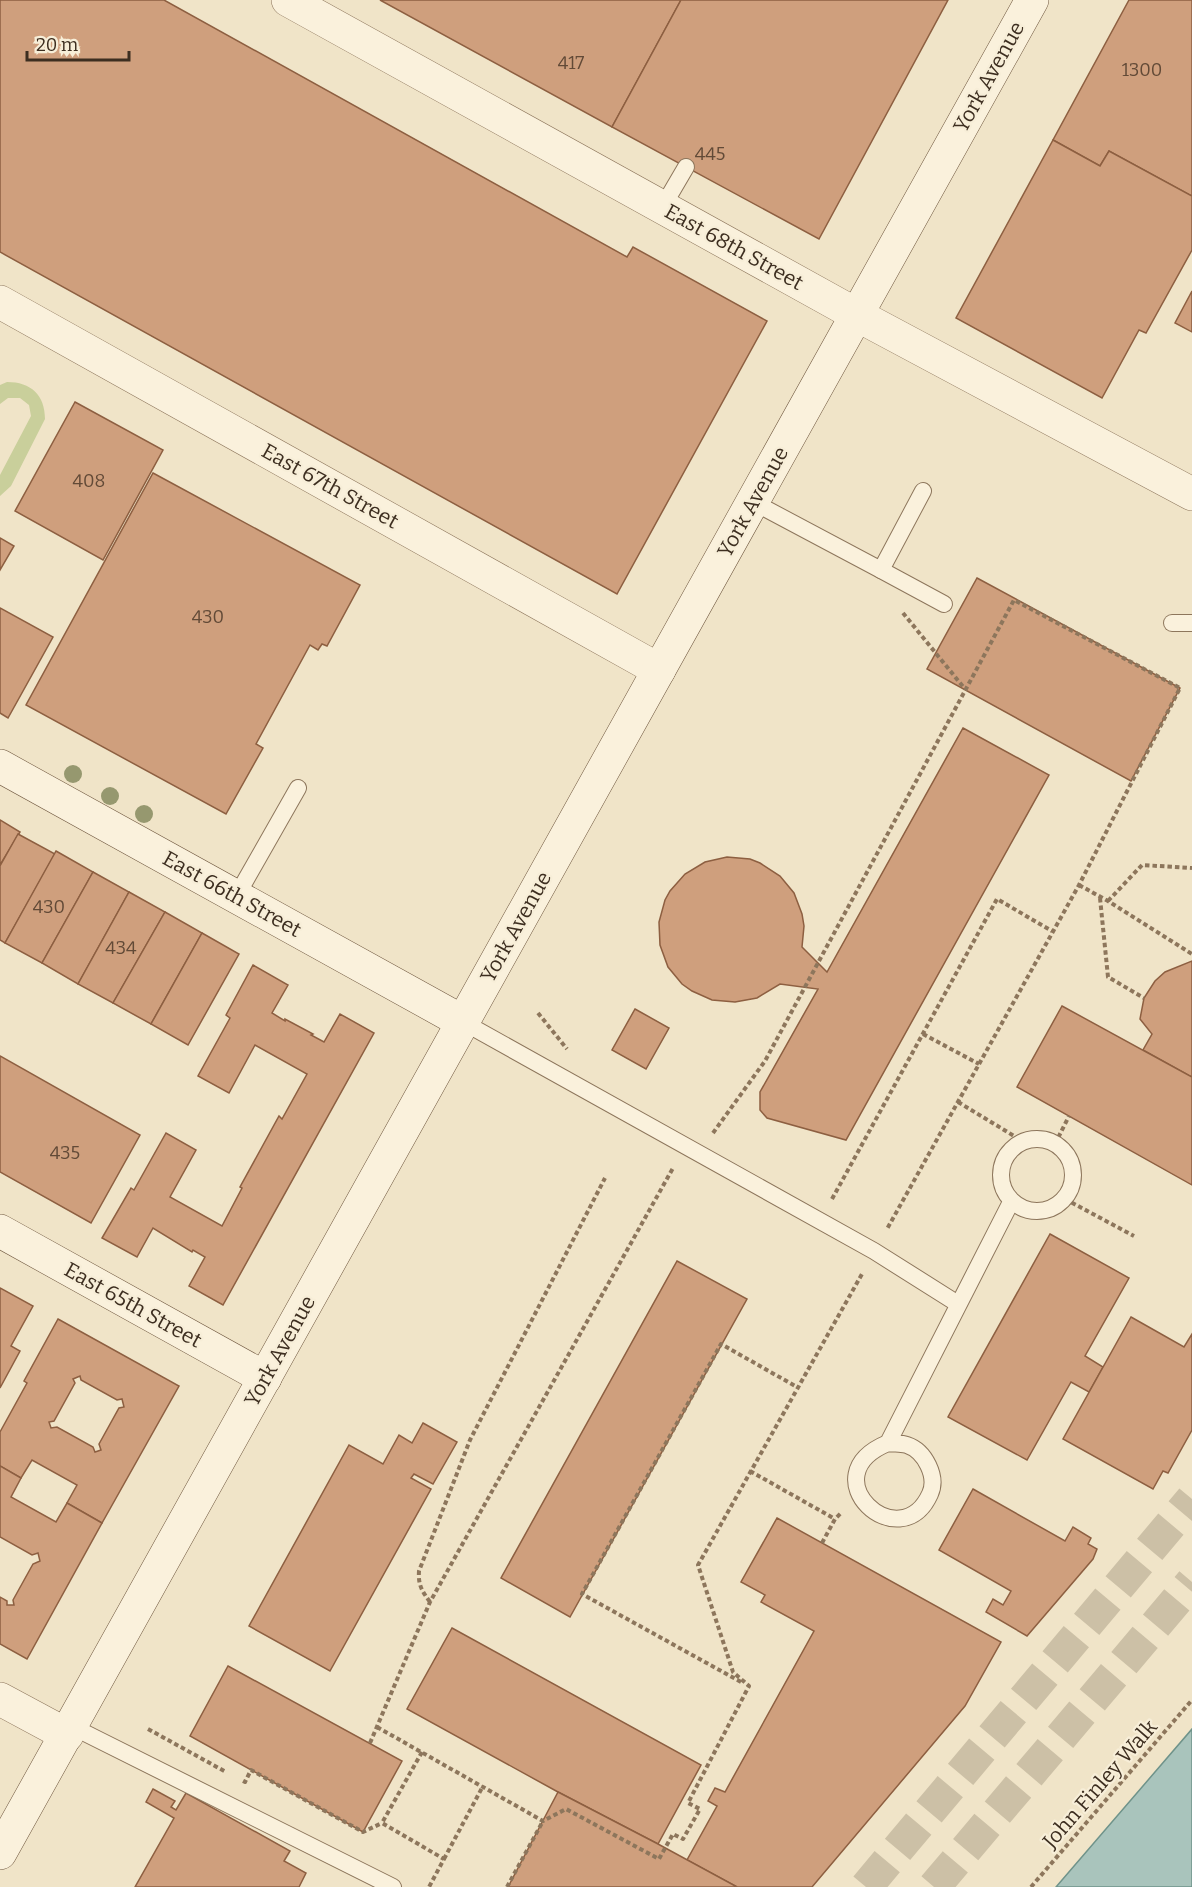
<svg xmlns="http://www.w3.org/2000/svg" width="1192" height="1887" font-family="Bitter,serif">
<rect width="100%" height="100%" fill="#f0e4c8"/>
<path fill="#c9cf9b" d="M7,382c24,0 38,13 38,37l-34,67 -11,10v-21l31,-59 -2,-11 -9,-7h-12l-8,6v-19z"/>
<polygon fill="#a9c4bc" stroke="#6f938a" stroke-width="1.5" points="1192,1729 1192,1887 1056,1887"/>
<g fill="#cf9f7d" stroke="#8d5f41" stroke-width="1.5" fill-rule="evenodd">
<polygon points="0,0 164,0 627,257 633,247 767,321 617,594 0,252"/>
<polygon points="380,0 681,0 612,127"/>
<polygon points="681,0 948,0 819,239 612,127"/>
<polygon points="1129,0 1192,0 1192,196 1109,151 1100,166 1053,140"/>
<polygon points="1053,140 1100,166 1109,151 1192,196 1192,250 1146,333 1139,330 1102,398 956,318"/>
<polygon points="1192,291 1192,332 1175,323"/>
<polygon points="75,402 163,450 103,560 15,511"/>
<polygon points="153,473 360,585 327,646 322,644 318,650 310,645 256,744 263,748 226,814 26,705"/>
<polygon points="0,538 14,546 0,570"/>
<polygon points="977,578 1180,688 1131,781 927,669"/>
<polygon points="0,608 53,637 8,718 0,713"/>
<polygon points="963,728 1049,775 846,1140 767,1118 760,1110 760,1092 818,989 780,984 757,998 735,1002 712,1000 692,991 682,984 668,967 660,945 659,922 665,900 670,891 685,874 705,862 727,857 750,859 760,863 780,876 794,893 802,914 804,926 802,947 827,972"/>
<polygon points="0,820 20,832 0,865"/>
<polygon points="18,834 55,854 5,943 0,940 0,866"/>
<polygon points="56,851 93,872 42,963 5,943"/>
<polygon points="93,872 129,892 78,984 42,963"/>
<polygon points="129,892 165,912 113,1003 78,984"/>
<polygon points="165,912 202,933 151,1024 113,1003"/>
<polygon points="202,933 239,954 188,1045 151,1024"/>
<polygon points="1192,961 1192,1077 1143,1050 1152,1034 1140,1019 1144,998 1155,981 1165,972"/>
<polygon points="253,965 288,985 272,1013 285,1021 285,1019 313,1034 311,1035 324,1042 340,1014 374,1033 223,1305 189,1286 205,1257 193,1250 192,1252 153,1228 137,1257 102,1238 131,1188 134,1190 166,1133 196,1150 170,1197 222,1226 242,1188 240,1187 279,1116 282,1119 307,1074 255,1045 229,1093 198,1076 230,1018 226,1015"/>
<polygon points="1062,1006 1192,1077 1192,1185 1017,1087"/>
<polygon points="635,1009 669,1028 646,1069 612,1050"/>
<polygon points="0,1056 140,1135 91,1223 0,1172"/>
<polygon points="1050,1234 1129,1278 1085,1356 1103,1367 1089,1392 1071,1382 1027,1460 948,1417"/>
<polygon points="677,1261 747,1299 570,1617 501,1578"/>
<polygon points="0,1288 33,1306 11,1346 20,1351 0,1388"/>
<polygon points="1131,1317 1184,1347 1192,1334 1192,1430 1168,1473 1163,1471 1153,1489 1063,1439"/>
<path d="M58,1319l121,67 -77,137 -35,-20 10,-18 -45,-25 -11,18 -21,-12v-34l27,-49 -3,-2zM80,1376l1,4 36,20 5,-1 2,8 -5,1 -20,36 2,6 -6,2 -2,-5 -36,-20 -6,1 -2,-6 5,-1 21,-38 -2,-4z"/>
<polygon points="423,1423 457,1442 433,1484 414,1474 411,1478 431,1489 330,1671 249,1626 349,1445 383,1464 399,1435 412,1443"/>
<polygon points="0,1466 21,1478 11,1497 56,1522 67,1503 102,1523 27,1659 0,1644 0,1597 7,1601 7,1605 14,1605 13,1600 33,1564 40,1561 38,1553 32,1555 0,1537"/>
<polygon points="973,1489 1065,1541 1073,1527 1091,1538 1088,1544 1097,1549 1093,1559 1027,1636 986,1612 993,1599 1003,1605 1011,1591 939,1550"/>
<polygon points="777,1518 1001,1642 965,1706 812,1887 737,1887 687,1860 717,1806 708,1801 715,1788 725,1792 814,1631 761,1602 765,1595 741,1582"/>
<polygon points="452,1628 701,1765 658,1844 558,1792 407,1709"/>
<polygon points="228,1666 402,1761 363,1832 190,1736"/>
<polygon points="153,1789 175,1801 171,1807 176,1810 186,1793 290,1851 284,1861 306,1873 299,1887 135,1887 174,1818 146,1802"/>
<polygon points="558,1792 658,1844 737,1887 508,1887"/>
</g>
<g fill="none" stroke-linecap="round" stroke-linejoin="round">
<g stroke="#ccc0a6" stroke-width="33" stroke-dasharray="33 16" stroke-linecap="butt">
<polyline points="866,1887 1192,1499"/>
<polyline points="934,1887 1192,1582"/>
</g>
<defs>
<g id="lane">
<polyline points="662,208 686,167"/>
<polyline points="753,502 881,570 923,491"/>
<polyline points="881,570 944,604"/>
<polyline points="1172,623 1192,623"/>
<polyline points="236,897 298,788"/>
<polyline points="463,1022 874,1251 958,1304"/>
<circle cx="1037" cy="1175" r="36"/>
<path d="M888,1443c6,1 13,0 19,2 18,6 31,32 23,49 -30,66 -122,-18 -42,-51l123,-241"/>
<polyline points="71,1726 393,1887"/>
</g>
<g id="street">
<polyline points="288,0 857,315 1192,494"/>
<polyline points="0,302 659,670"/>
<polyline points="0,1699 67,1735"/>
</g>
<g id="secondary">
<polyline points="0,766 463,1022"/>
<polyline points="0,1231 265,1378"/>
<polyline points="0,1853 1032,0"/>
</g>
</defs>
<use href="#lane" stroke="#8d765c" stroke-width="18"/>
<use href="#street" stroke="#8d765c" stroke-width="34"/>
<use href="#secondary" stroke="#6f573f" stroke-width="34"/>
<g stroke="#8d765c" stroke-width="4" stroke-dasharray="4.5 3" stroke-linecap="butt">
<polyline points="903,613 965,689"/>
<polyline points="1079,885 1108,901 1192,954"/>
<polyline points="1100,898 1108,977 1144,998"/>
<polyline points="1108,901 1142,865 1192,868"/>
<polyline points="538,1013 567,1049"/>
<polyline points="923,1034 979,1064"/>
<polyline points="958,1102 1024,1142"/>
<polyline points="713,1133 765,1061 1014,600 1180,688 1079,885 887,1229"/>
<polyline points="1055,1144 1069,1116"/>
<polyline points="832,1199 997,899 1052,931"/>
<polyline points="1065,1199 1134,1236"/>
<polyline points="750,1471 835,1519"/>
<polyline points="822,1543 835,1519 842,1512"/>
<path d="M430,1602c-8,-11 -12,-17 -11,-31l51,-131 135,-262"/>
<polyline points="741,1682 582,1594 721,1344 797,1387"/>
<polyline points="377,1727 543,1821 566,1809 659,1859 673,1834 683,1839 700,1809 688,1803 749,1686 733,1672 698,1565 862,1274"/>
<polyline points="148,1729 226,1772"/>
<polyline points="370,1743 430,1602 673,1168"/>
<polyline points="422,1752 382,1823 444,1859 429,1887"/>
<polyline points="243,1781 245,1782 251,1770 363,1832 382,1823"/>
<polyline points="444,1859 483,1786"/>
<polyline points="507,1887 543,1821"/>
<polyline points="1031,1887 1192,1700"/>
</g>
<use href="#lane" stroke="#faf1dc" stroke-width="16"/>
<use href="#street" stroke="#faf1dc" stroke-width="33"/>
<use href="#secondary" stroke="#faf1dc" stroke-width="33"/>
</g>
<g fill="#96986f">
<circle cx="73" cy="774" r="9"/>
<circle cx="110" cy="796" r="9"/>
<circle cx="144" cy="814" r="9"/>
</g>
<g text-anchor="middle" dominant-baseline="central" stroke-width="4.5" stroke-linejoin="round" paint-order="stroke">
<g font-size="18" fill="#624a37">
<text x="571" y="63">417</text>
<text x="1142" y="70">1300</text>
<text x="710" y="154">445</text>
<text x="89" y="481">408</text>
<text x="208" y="617">430</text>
<text x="49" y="907">430</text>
<text x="121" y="948">434</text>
<text x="65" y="1153">435</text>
</g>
<g font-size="21" fill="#3d2e20" stroke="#f7eed8">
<text transform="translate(989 77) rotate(-61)">York Avenue</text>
<text transform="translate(734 247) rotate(29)">East 68th Street</text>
<text transform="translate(330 486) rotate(29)">East 67th Street</text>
<text transform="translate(753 502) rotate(-61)">York Avenue</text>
<text transform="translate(232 894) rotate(29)">East 66th Street</text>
<text transform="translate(516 927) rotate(-61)">York Avenue</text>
<text transform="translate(133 1305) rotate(29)">East 65th Street</text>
<text transform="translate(280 1351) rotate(-61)">York Avenue</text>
<text transform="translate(1100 1784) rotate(-49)">John Finley Walk</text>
</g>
</g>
<path d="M27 51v9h102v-9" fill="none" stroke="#3d2e20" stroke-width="3"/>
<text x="36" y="51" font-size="18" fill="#3d2e20" stroke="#f7eed8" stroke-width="4.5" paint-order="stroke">20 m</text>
</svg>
